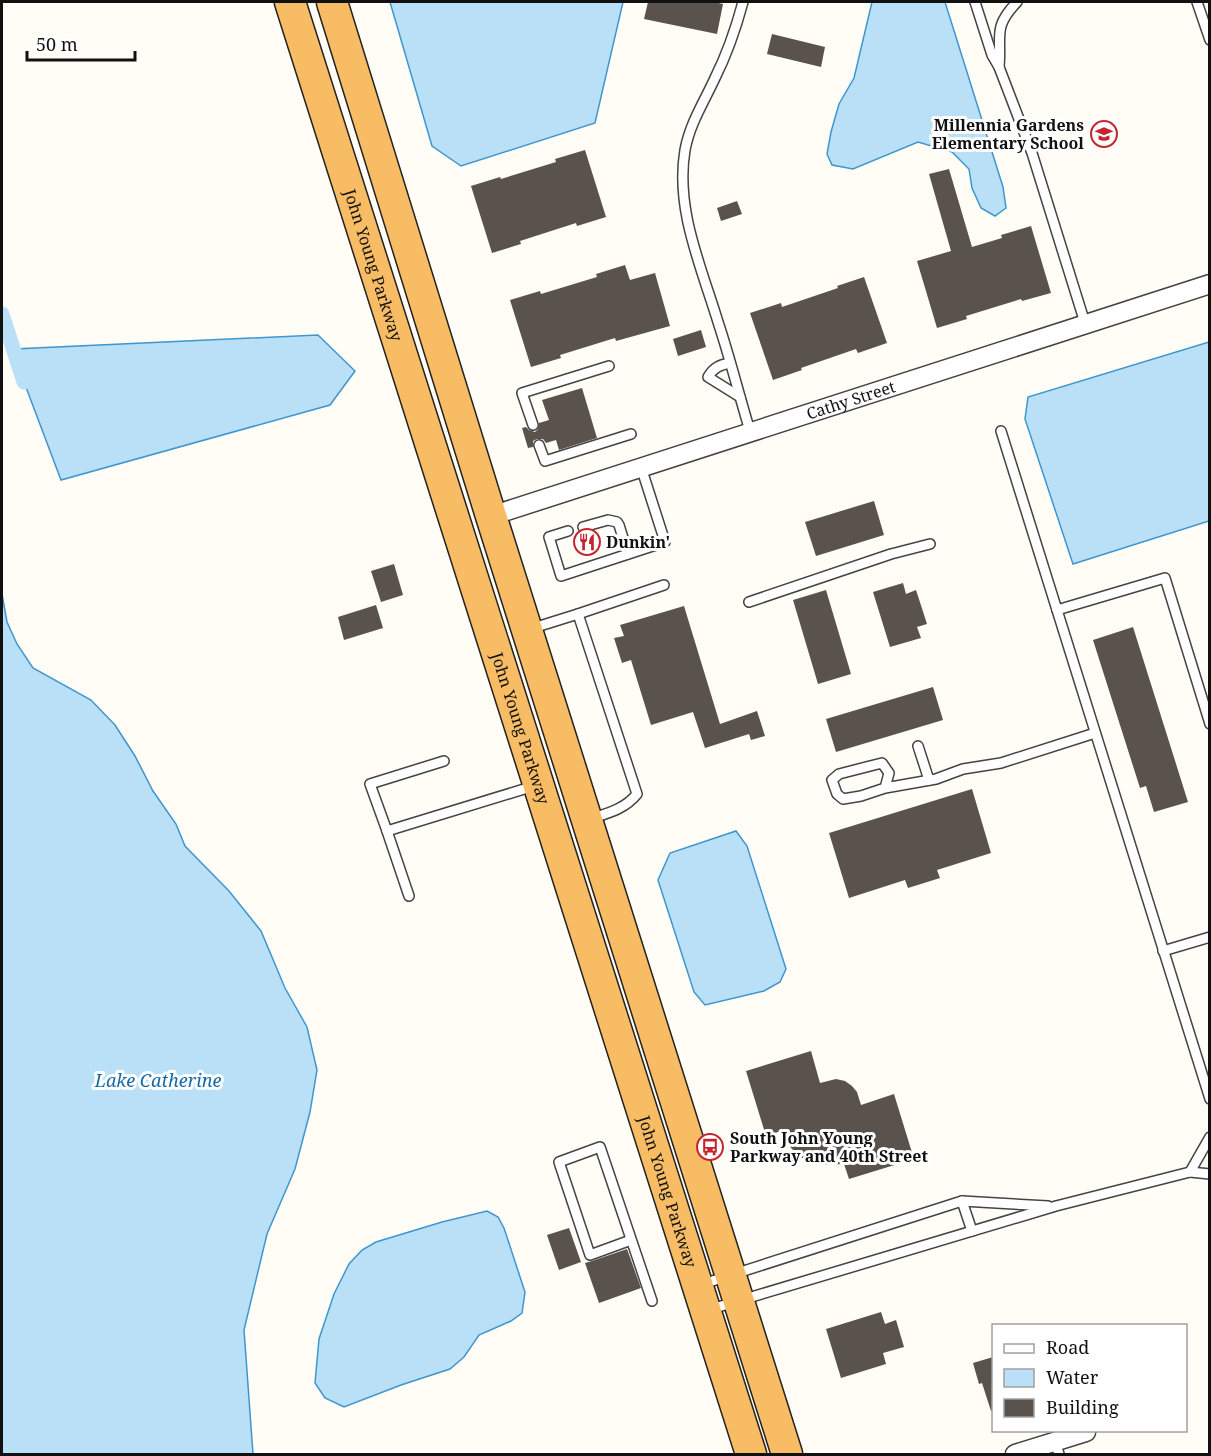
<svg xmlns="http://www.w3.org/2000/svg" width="1211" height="1456" font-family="'Noto Serif',serif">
<rect width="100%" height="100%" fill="#fffdf5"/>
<g fill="#b9e0f7" stroke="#3f96cf" stroke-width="1.5">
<polygon points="390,2 623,2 595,123 461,166 432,146"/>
<polygon points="872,2 945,2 1003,187 1006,208 995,216 981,208 972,188 969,169 952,152 918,142 853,169 832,165 827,154 831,132 839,104 854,78"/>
<polygon points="318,335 355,371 330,405 61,480 24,382 14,349"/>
<polygon points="1209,342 1209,521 1073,564 1025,419 1028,397"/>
<polygon points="2,594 7,622 17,644 33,668 91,700 115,725 135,756 153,791 176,824 185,846 229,891 261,931 285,988 307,1027 317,1070 310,1112 295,1169 267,1234 244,1330 253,1454 2,1454"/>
<polygon points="736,831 747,846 786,969 780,982 764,991 705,1005 694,992 658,880 670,853"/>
<polygon points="487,1211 498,1217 504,1228 525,1292 522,1313 511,1321 479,1335 464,1357 450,1369 401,1385 344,1407 325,1398 315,1383 319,1339 334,1294 349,1264 362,1250 376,1242 442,1222"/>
</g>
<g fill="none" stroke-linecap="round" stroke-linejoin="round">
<polyline stroke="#b9e0f7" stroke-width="15" points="2,314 24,382"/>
</g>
<g fill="#5a524d">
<polygon points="648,2 714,2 723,4 717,34 644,19"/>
<polygon points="772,34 825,47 821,67 767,54"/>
<polygon points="585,150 606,217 577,226 576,223 520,241 521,244 492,253 471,186 500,177 501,179 556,162 555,159"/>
<polygon points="949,169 972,247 1002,238 1001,235 1031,226 1051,293 1022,301 1021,299 966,316 967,319 937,328 917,261 951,251 929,174"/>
<polygon points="737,201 742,214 721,221 717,208"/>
<polygon points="625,265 630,280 655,273 670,326 616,341 615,338 560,355 561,358 531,367 510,300 540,291 541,294 597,277 596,274"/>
<polygon points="864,277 887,343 858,353 856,349 801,368 802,370 773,380 750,313 781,303 782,307 838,288 837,286"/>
<polygon points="701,330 706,347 678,356 673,339"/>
<polygon points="582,388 597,438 559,450 556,440 546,443 543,439 537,439 533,441 533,447 528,448 522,428 526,427 529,430 535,432 538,429 539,423 549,420 542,400"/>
<polygon points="874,501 884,535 816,556 805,522"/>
<polygon points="394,564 403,595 381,602 371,571"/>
<polygon points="903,583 906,594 916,590 927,624 917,627 921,638 890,647 873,592"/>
<polygon points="826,590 851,674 818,684 793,600"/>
<polygon points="376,605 383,628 344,640 338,617"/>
<polygon points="684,606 720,724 757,711 765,736 751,740 749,734 705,748 693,712 651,725 631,660 622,663 614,638 624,636 620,625"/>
<polygon points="1133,627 1188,802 1154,812 1146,786 1140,788 1093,640"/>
<polygon points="933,687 943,720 836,752 826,719"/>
<polygon points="972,789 991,853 937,870 940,878 908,888 905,880 849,898 829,833"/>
<polygon points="811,1051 820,1083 836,1079 845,1081 852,1086 857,1092 861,1105 894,1094 914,1159 849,1179 844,1164 822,1165 802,1158 791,1148 781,1131 766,1136 746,1071"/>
<polygon points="569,1228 581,1262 559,1270 547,1235"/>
<polygon points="627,1249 641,1288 599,1303 585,1263 592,1261"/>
<polygon points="881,1312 885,1324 896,1320 904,1347 883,1353 886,1364 841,1378 826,1329"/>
<polygon points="993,1357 993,1411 991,1411 982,1383 979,1384 973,1363"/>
</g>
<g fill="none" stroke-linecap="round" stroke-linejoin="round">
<defs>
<g id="service">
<path d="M743,2c-7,26 -16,52 -28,76 -11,24 -25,45 -30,72 -10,59 16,116 33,172 12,36 21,73 32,109"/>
<polyline points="975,2 992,55 999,67 1032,153 1085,323"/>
<polyline points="1197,2 1210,40"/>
<path d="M999,67c3,-31 -7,-39 18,-65"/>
<path d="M730,363c-10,2 -16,4 -22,14l32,20"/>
<polyline points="533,425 522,393 609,366"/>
<polyline points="1001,431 1210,1099"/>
<polyline points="539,445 545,461 631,434"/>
<polyline points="583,527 608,520 617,522 619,525 628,554"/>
<polyline points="568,531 549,537 561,576 665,542 641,467"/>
<polyline points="749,602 891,554 930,544"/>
<polyline points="1057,610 1165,578 1210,724"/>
<polyline points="578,614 664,585"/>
<path d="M530,629l48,-15 59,180c-12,15 -29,19 -47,25"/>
<polyline points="918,746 929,780"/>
<polyline points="885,788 889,773 882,763 839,774 832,780 837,794 843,799 861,796 885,788 936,779 963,769 1001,763 1095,733"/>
<polyline points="387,831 370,784 444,761"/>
<polyline points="409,896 387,831 534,786"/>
<polyline points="1163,951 1210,937"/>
<polyline points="1190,1172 1210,1174"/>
<polyline points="962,1201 972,1231"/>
<polyline points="631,1240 590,1255 559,1162 600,1147 652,1301"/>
<polyline points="703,1284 962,1201 1048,1206"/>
<polyline points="708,1310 1056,1206 1190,1172 1210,1137"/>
<polyline points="1055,1442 1059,1454"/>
</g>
<g id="minor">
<path id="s1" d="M491,516l719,-232"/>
<polyline points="1015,1454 1086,1432"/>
</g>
<g id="trunk">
<path id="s2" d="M290,2l461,1452"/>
<polyline points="332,2 491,516 787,1454"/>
</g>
</defs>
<use href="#service" stroke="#444" stroke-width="12"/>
<use href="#minor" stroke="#444" stroke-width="21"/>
<use href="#trunk" stroke="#222" stroke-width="33"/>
<use href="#service" stroke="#fff" stroke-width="9"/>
<use href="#minor" stroke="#fff" stroke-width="18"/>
<use href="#trunk" stroke="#f7bc64" stroke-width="30"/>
</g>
<defs>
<symbol id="school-ring" viewBox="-11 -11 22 22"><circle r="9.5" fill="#fff" stroke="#c4262e" stroke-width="1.5"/><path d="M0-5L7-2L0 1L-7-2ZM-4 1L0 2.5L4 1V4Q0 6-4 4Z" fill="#c4262e"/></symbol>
<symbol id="restaurant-ring" viewBox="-11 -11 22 22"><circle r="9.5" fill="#fff" stroke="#c4262e" stroke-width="1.5"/><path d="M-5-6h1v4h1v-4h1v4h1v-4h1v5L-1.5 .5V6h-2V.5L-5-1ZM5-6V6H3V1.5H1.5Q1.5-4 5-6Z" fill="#c4262e"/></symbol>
<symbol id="bus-ring" viewBox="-11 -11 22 22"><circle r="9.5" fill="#fff" stroke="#c4262e" stroke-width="1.5"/><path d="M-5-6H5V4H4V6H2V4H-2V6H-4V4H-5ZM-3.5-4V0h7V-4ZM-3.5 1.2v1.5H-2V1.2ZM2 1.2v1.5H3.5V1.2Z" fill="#c4262e"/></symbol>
</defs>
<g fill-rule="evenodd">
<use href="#school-ring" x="1089" y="119" width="30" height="30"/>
<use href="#restaurant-ring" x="572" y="527" width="30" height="30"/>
<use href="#bus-ring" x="695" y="1132" width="30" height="30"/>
</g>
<g text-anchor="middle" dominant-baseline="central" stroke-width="6" stroke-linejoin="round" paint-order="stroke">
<g font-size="16" font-weight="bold" fill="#111" stroke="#fff" text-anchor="start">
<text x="1084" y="125" text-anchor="end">Millennia Gardens<tspan x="1084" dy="18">Elementary School</tspan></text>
<text x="606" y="542">Dunkin'</text>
<text x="730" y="1138">South John Young<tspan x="730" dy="18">Parkway and 40th Street</tspan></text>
</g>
<g font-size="16" fill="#111" stroke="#fff">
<text stroke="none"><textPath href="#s2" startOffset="276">John Young Parkway</textPath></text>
<text stroke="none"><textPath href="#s1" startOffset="378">Cathy Street</textPath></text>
<text stroke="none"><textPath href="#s2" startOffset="762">John Young Parkway</textPath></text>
<text stroke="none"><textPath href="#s2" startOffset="1248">John Young Parkway</textPath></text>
</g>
<g font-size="18" font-style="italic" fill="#1768a6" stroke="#fff">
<text x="158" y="1080">Lake Catherine</text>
</g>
</g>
<rect width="1211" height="1456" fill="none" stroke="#111111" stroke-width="6"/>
<rect x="992" y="1324" width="195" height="108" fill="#ffffff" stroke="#a0a0a0" stroke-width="1.5"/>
<rect x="1004" y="1344" width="30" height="9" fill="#ffffff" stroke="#a0a0a0" stroke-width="1.5"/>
<text x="1046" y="1354" font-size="18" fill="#111111">Road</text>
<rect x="1004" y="1369" width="30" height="18" fill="#b9e0f7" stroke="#a0a0a0" stroke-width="1.5"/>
<text x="1046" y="1384" font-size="18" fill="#111111">Water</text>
<rect x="1004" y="1399" width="30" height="18" fill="#5a524d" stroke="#a0a0a0" stroke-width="1.5"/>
<text x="1046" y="1414" font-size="18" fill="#111111">Building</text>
<path d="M27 51v9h108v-9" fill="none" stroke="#111111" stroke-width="3"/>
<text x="36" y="51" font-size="18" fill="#111111" stroke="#ffffff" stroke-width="4.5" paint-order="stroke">50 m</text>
</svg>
